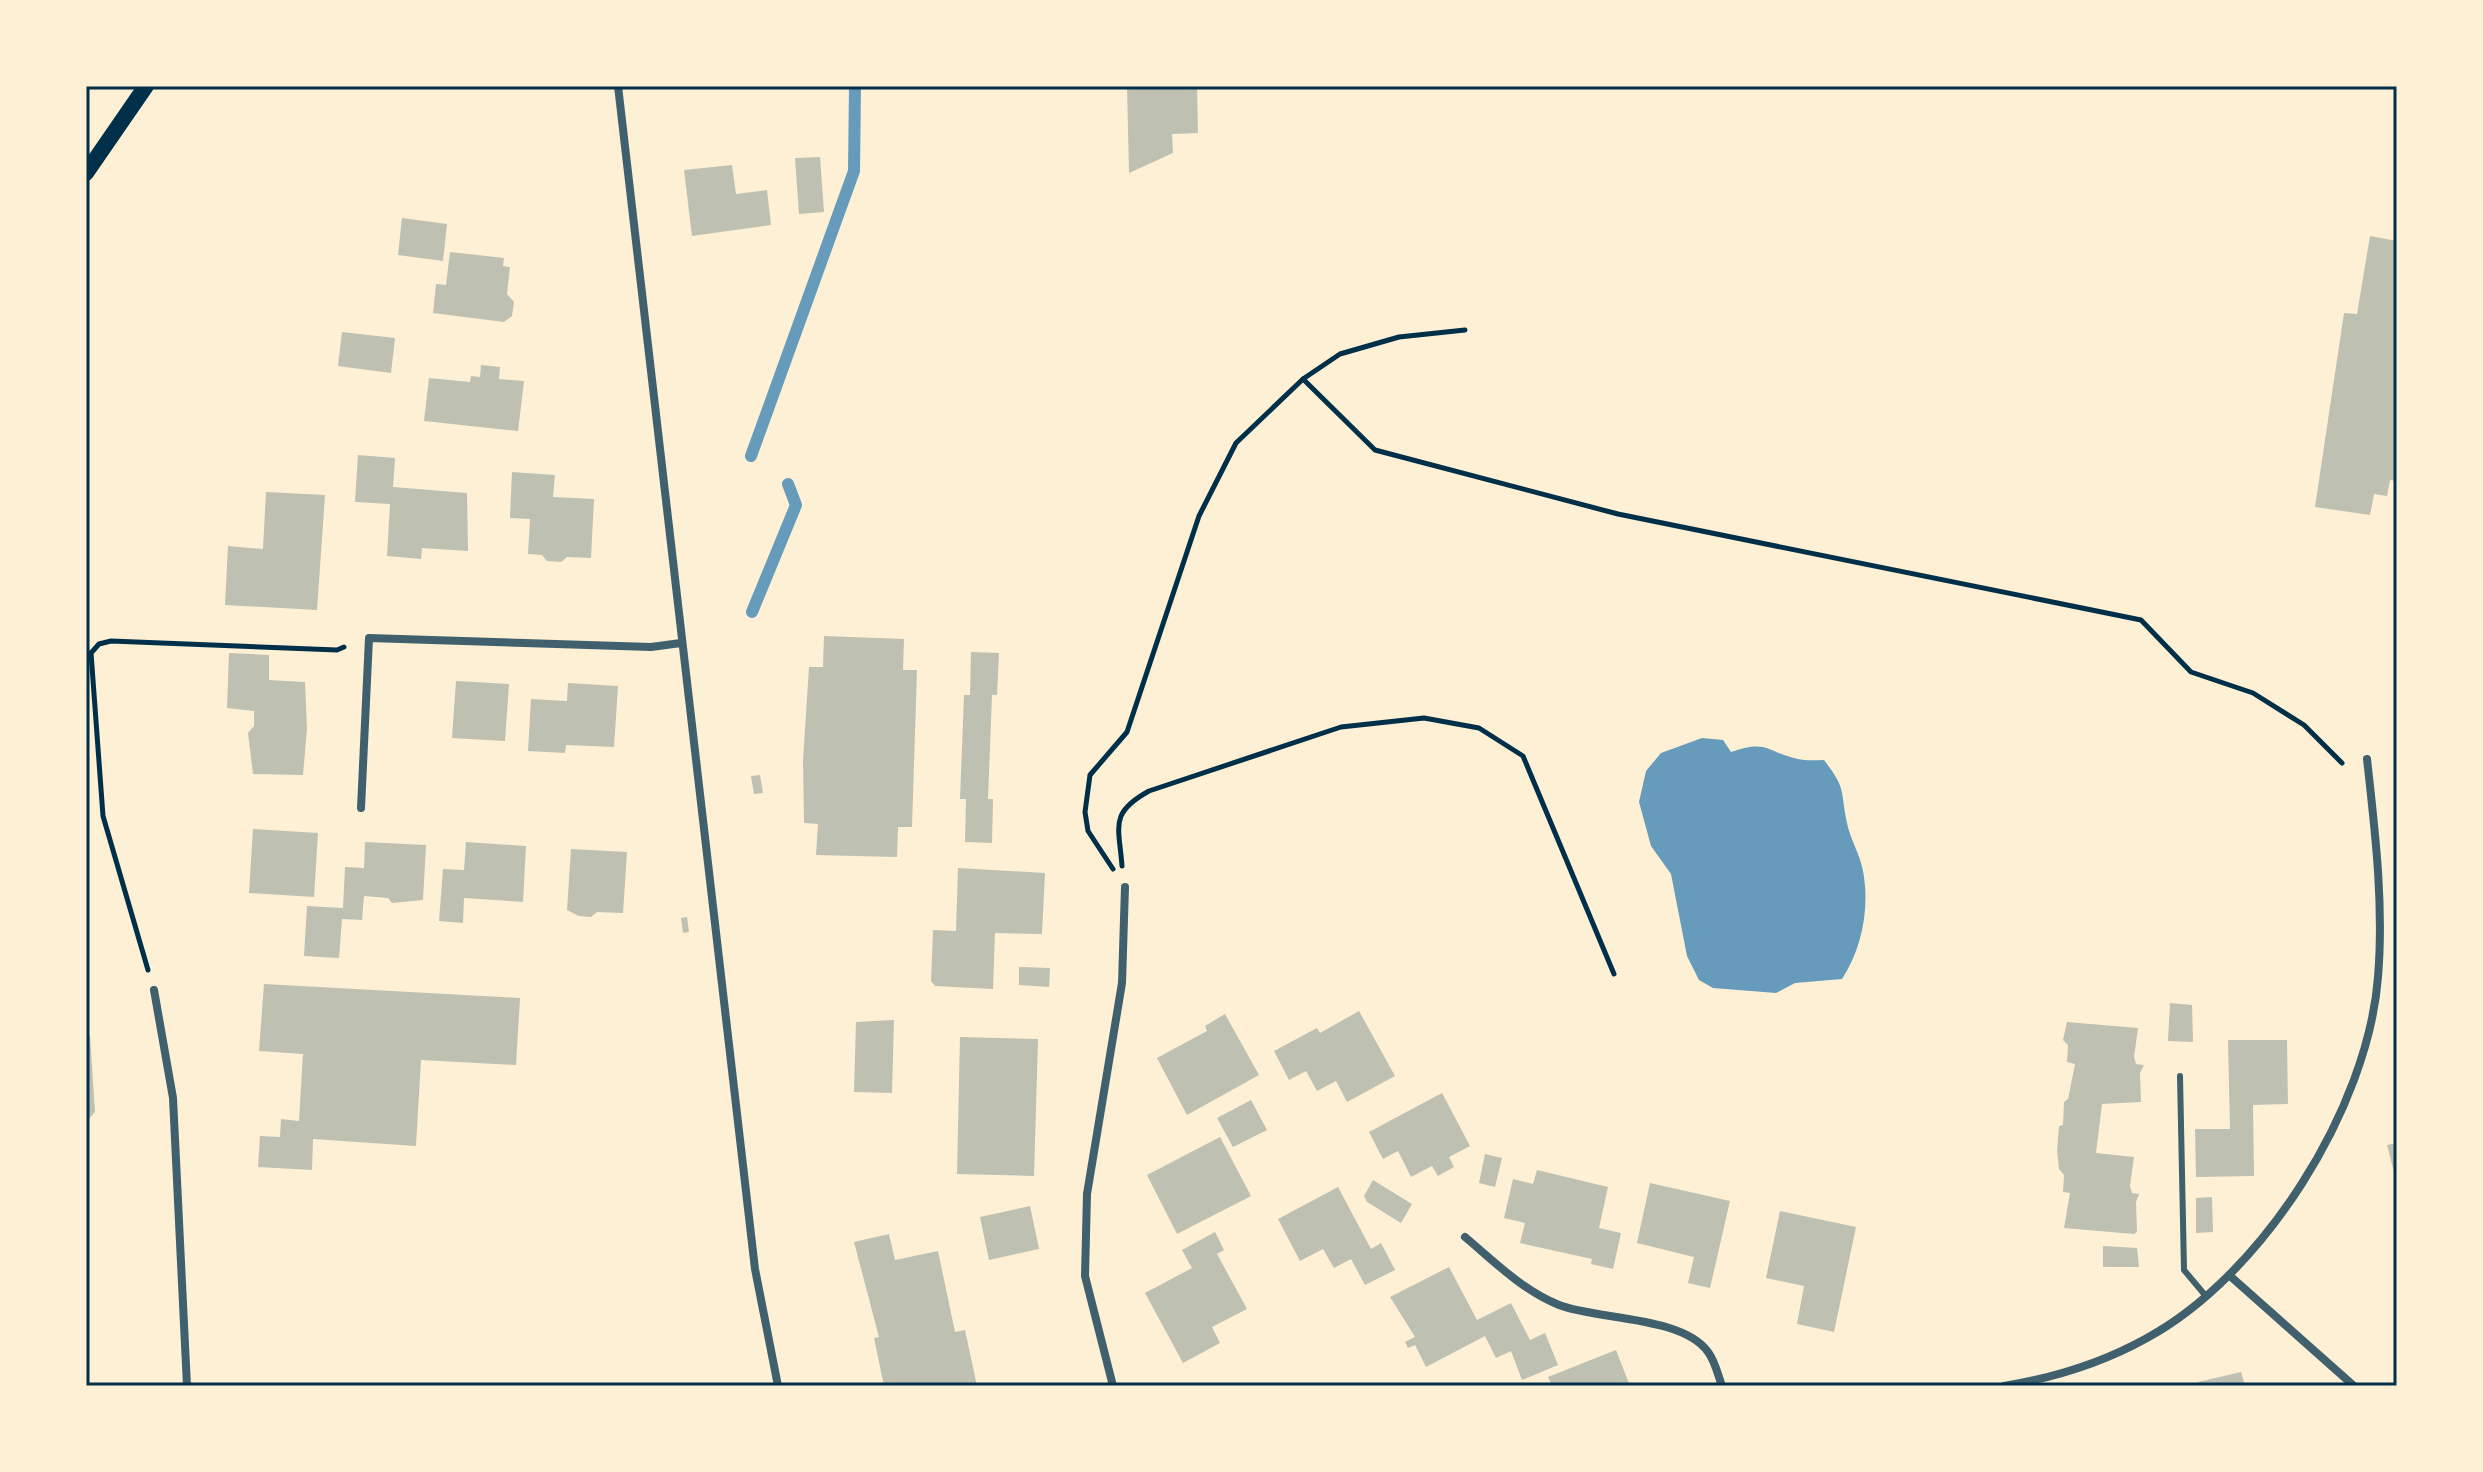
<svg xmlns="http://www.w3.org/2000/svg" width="2483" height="1472" font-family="Bitter,serif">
<rect width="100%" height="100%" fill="#fdf0d5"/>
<path fill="#669bbc" d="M1702,738l21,2 8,12c37,-13 35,0 67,7 8,2 18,1 26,1 23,30 16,30 23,63 3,16 13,31 16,48 7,36 -1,78 -21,108l-47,4 -19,10 -63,-5 -14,-8 -12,-24 -16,-82 -20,-28 -12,-44 7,-31 15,-18z"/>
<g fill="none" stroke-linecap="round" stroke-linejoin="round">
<g stroke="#669bbc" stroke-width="12">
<polyline points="751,456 854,171 855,86"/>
<polyline points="752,612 796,505 788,484"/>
</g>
</g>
<g fill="#bec0b2">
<polygon points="1127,86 1197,86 1198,133 1172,134 1173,153 1129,173"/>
<polygon points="820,157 824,212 799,214 795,158"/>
<polygon points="732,165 736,194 767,190 771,225 692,236 684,170"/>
<polygon points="402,218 447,224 443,261 398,255"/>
<polygon points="2370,236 2397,241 2397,481 2390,480 2387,496 2374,494 2370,515 2315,507 2344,313 2357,314"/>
<polygon points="450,252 504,258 503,266 510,267 507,294 514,302 512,316 504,322 433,313 436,284 446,285"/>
<polygon points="342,332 395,338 391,373 338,366"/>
<polygon points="481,365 500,367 499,379 524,381 518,431 424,421 429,378 470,382 471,376 480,377"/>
<polygon points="358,455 395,458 393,487 467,493 468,551 422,548 421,559 387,556 390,504 355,502"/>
<polygon points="512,472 555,475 553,497 594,499 591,558 567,557 561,562 547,561 542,555 528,554 530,519 510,518"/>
<polygon points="266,492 325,495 317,610 225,605 228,546 263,549"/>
<polygon points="824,636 904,639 903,670 917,670 912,827 898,827 897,857 816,855 818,824 804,823 803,760 809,667 823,667"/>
<polygon points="971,652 999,653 997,695 992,695 988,799 993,799 992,843 965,842 966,799 960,799 964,695 970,695"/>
<polygon points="229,653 269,655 269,680 305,682 307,729 303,775 253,774 248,733 254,726 254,711 227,708"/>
<polygon points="456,681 509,684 505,741 452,738"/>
<polygon points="568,683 618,686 614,747 566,745 565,753 528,751 531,699 567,701"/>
<polygon points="760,775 763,793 754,794 751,776"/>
<polygon points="253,829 318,833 314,897 249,893"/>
<polygon points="365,842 426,845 423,900 392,903 388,898 364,896 362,920 342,919 339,958 304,956 307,906 343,908 345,867 364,868"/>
<polygon points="466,842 526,846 523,902 464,898 463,923 439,921 443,869 464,870"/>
<polygon points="571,849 627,852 623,913 597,912 591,917 579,916 567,910"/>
<polygon points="958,868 1045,873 1042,934 995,933 993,989 935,986 931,981 933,930 956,931"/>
<polygon points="687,917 689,932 683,933 681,918"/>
<polygon points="1019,967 1050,968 1049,987 1019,985"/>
<polygon points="264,984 520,998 516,1065 421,1060 416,1146 313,1139 312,1170 258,1167 260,1136 280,1137 281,1119 299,1121 303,1054 259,1051"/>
<polygon points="2170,1003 2192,1005 2193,1042 2168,1041"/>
<polygon points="1359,1011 1395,1076 1347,1102 1336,1081 1317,1091 1306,1071 1289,1080 1274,1051 1317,1028 1320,1033"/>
<polygon points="1225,1014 1259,1075 1187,1115 1157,1058 1207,1031 1205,1026"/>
<polygon points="894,1020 892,1093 854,1092 856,1022"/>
<polygon points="2067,1022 2138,1028 2134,1057 2136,1064 2144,1065 2140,1073 2141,1102 2102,1104 2096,1153 2134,1157 2130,1186 2132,1193 2139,1194 2136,1202 2137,1232 2134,1234 2064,1228 2070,1193 2063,1192 2064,1175 2059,1169 2057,1151 2059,1126 2063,1125 2064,1102 2068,1099 2075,1064 2067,1062 2068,1045 2063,1040"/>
<polygon points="86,1033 90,1036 95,1112 86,1122"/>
<polygon points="960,1037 1038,1039 1034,1176 957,1174"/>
<polygon points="2228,1040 2287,1040 2288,1104 2253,1105 2254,1176 2196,1177 2195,1129 2230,1129"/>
<polygon points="1442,1093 1470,1146 1449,1157 1454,1167 1438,1176 1432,1166 1411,1177 1398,1151 1383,1159 1369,1132"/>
<polygon points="1251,1100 1267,1130 1233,1147 1217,1118"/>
<polygon points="1220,1137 1251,1196 1177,1234 1147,1175"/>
<polygon points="2397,1143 2397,1180 2396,1180 2387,1145"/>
<polygon points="1485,1154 1502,1158 1495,1187 1479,1183"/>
<polygon points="1537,1170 1608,1187 1599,1228 1621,1233 1613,1269 1591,1264 1592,1259 1520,1243 1525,1223 1504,1218 1513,1179 1533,1184"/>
<polygon points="1373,1180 1412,1204 1401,1223 1367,1202 1364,1196"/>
<polygon points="1650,1183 1730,1201 1710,1288 1688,1283 1694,1257 1637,1243"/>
<polygon points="1338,1187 1371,1249 1381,1243 1395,1270 1365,1285 1351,1259 1334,1268 1323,1249 1300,1261 1278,1219"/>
<polygon points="2212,1197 2213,1232 2196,1233 2196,1198"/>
<polygon points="1030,1206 1039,1249 989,1260 980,1217"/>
<polygon points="1780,1211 1856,1227 1834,1332 1797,1324 1804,1286 1766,1278"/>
<polygon points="1215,1232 1224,1250 1217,1254 1247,1309 1212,1327 1220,1343 1183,1363 1145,1293 1192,1268 1182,1250"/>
<polygon points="889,1234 895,1260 938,1251 955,1332 965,1330 977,1386 884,1386 874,1338 879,1337 854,1242"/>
<polygon points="2103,1246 2137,1248 2139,1267 2103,1267"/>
<polygon points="1449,1267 1477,1320 1511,1303 1530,1340 1545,1333 1558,1365 1522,1380 1511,1351 1496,1358 1485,1336 1426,1367 1415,1345 1408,1348 1405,1342 1415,1337 1390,1297"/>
<polygon points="1616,1350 1630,1386 1552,1386 1548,1377"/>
<polygon points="2241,1372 2245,1386 2198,1386 2198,1382"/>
</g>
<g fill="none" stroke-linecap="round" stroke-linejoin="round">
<g stroke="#003049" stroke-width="5">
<polyline points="1303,379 1375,450 1618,514 2141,620 2191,672 2253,693 2304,725 2342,763"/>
<path d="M1122,866c-3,-40 -13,-53 27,-75l192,-64 83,-9 55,10 44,28 91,218"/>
<polyline points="1113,869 1088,831 1085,812 1090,775 1127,732 1199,516 1236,443 1303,379 1340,354 1399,337 1465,330"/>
<polyline points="148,970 103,816 91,653 99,644 111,641 337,650 344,647"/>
</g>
<polyline stroke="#3f606c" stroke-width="6" points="2180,1076 2184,1270 2205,1295"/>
<g stroke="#3f606c" stroke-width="8">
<polyline points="618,86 755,1269 778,1386"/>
<polyline points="361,808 369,638 651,647 681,643"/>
<polyline points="154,990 173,1098 187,1386"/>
<path d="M1465,1237c30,25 57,53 94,68 39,15 124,11 149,47 7,9 10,23 14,34"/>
<polyline points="2229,1275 2354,1386"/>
<polyline points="1113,1386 1085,1276 1087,1194 1122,983 1125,887"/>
<path d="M2004,1386c49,-8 100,-24 143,-48 116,-63 221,-230 231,-361 6,-73 -3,-146 -11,-218"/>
</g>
<polyline stroke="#003049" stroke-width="16" points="86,173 146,86"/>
</g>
<rect width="2483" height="1472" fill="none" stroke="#fdf0d5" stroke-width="176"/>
<rect x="88" y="88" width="2307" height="1296" fill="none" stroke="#003049" stroke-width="3"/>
</svg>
